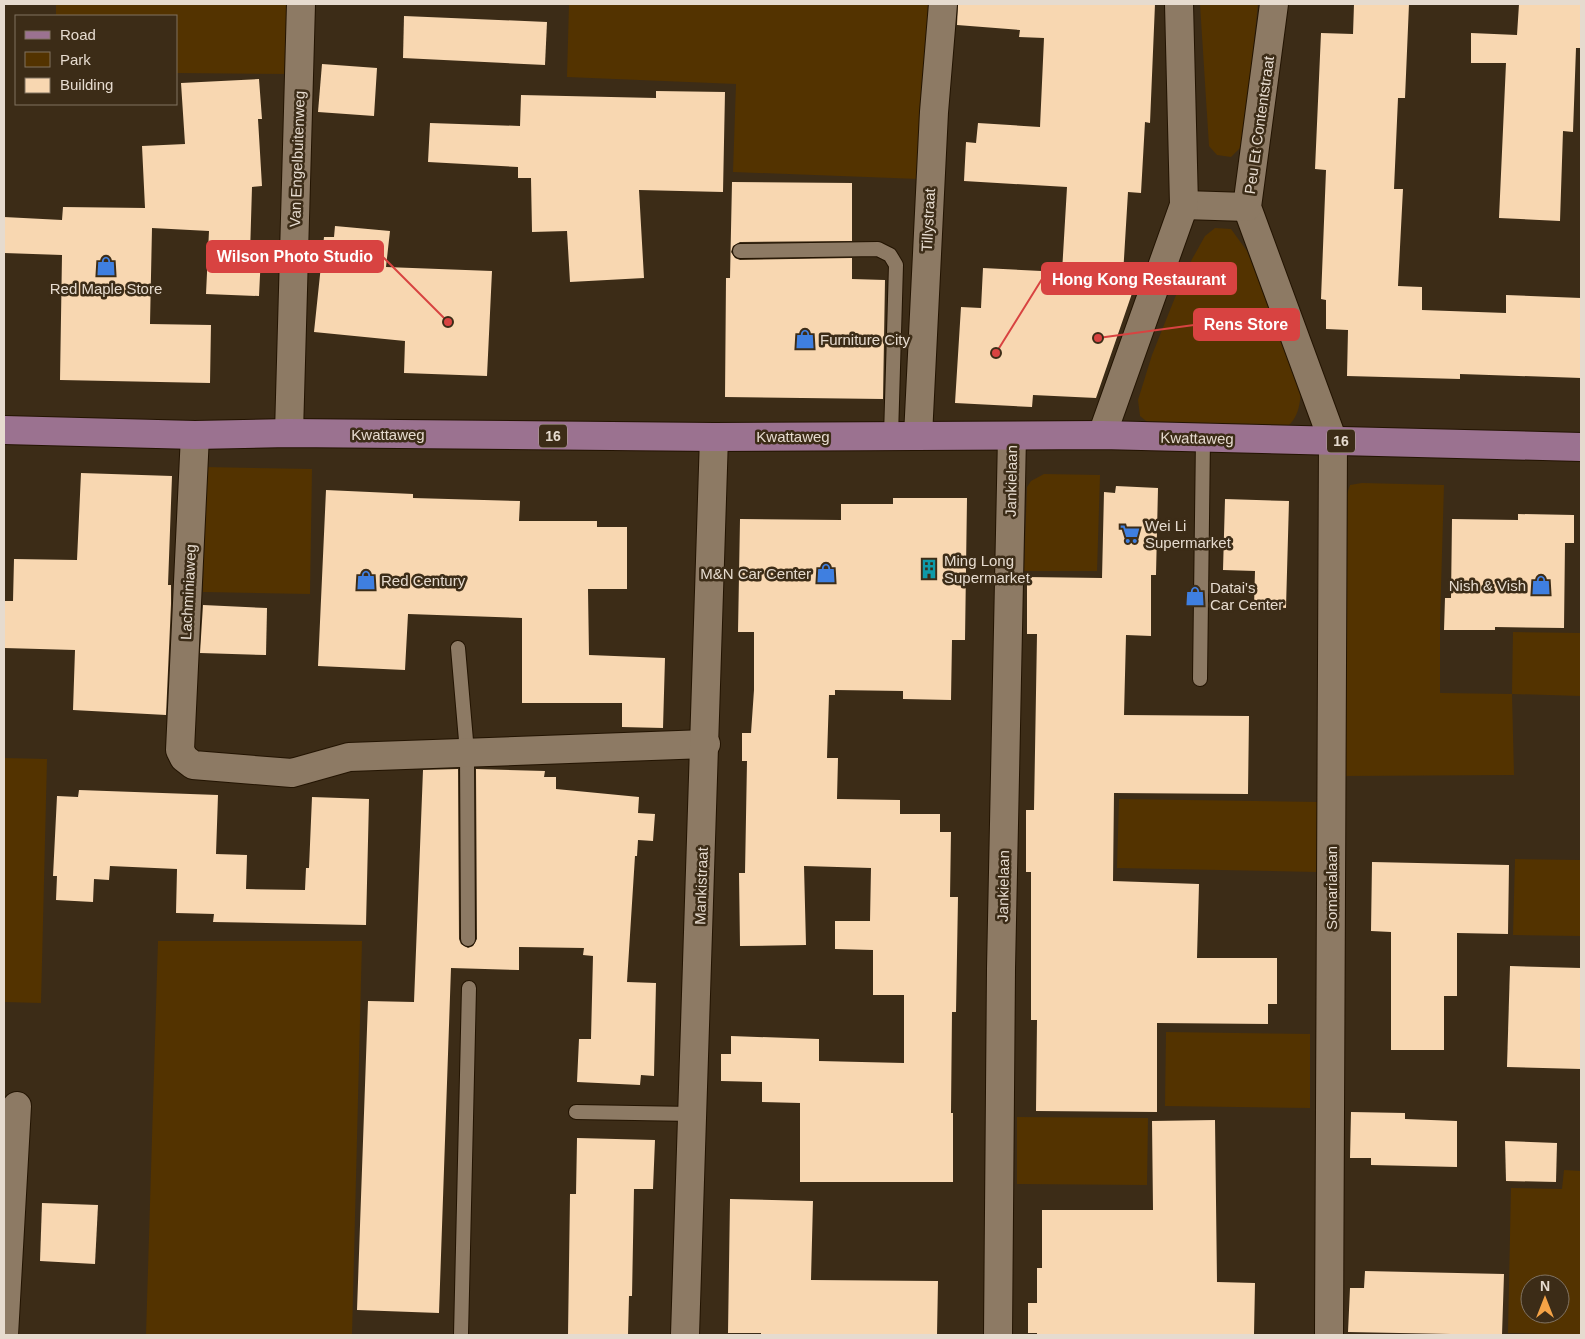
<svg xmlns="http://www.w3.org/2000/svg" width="1585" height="1339" font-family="Arial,sans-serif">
<rect width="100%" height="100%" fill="#3c2c17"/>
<g fill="#533300" fill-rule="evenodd">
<polygon points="56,4 291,4 290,74 176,73 176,16 56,16"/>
<polygon points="569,4 930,4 919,179 733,172 736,84 567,77"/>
<polygon points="1200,4 1258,4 1243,145 1231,157 1217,155 1209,146"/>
<path d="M1215,228l16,1 16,22 54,137c-1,19 -3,32 -19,43l-131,-6 -11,-9 -2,-16 14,-45 34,-85 19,-34z"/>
<polygon points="205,467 312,469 310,594 203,592"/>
<polygon points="1044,474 1100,475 1097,571 1024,571 1027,487 1031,481"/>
<polygon points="1362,483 1444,485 1440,622 1440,693 1512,694 1513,632 1581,633 1581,696 1512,694 1514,775 1341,776 1346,497 1350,485"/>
<polygon points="4,758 47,759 41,1003 4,1002"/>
<polygon points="1119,799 1319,802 1317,872 1117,868"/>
<polygon points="1515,859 1581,860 1581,936 1513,935"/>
<polygon points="158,941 362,941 352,1335 146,1335"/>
<polygon points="1166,1032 1310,1034 1310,1108 1165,1106"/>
<polygon points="1017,1117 1148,1118 1147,1185 1017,1184"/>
<path d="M1564,1170l17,1v164l-73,-2 3,-145 51,1zM1530,1284h30v30h-30z"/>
</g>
<g fill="#f8d7b1">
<polygon points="958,4 1155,4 1150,123 1145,122 1141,193 1128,192 1123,275 1138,276 1096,398 1033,395 1032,407 955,403 961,307 981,308 983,268 1062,272 1067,187 964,181 966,142 976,143 978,123 1040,127 1044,38 1019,37 1020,30 957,25"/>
<polygon points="1354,4 1409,4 1405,98 1398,98 1394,189 1403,189 1398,286 1422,287 1422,310 1506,313 1506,295 1581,298 1581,378 1460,374 1460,379 1347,376 1348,330 1326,329 1326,300 1321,299 1326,170 1315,169 1321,33 1353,34"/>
<polygon points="1519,4 1581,4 1581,48 1576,48 1573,132 1563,131 1560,221 1499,218 1506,63 1471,63 1471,33 1517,35"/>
<polygon points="404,16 547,22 545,65 403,58"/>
<polygon points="322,64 377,68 374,116 318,112"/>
<polygon points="259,79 262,119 258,119 262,186 252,187 250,254 261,255 259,296 206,294 209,231 152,228 150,324 211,325 210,383 60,380 62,255 4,253 4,217 62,220 63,207 145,208 142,146 185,144 181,83"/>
<polygon points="656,91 725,92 723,192 639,190 644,278 570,282 567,231 532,232 531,178 518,178 518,167 428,162 430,123 520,126 521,95 656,98"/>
<polygon points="732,182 852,183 852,241 740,242 733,246 731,252 735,258 740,260 852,258 852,279 885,280 883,399 725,397 726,278 730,278"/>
<polygon points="335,226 390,231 386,267 492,271 487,376 404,373 405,341 314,332 324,237 334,237"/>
<polygon points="81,473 172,476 168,585 171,585 171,604 166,715 73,710 75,650 4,648 4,601 13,601 14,559 77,560"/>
<polygon points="1116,486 1158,488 1156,575 1151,575 1151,636 1126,635 1124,715 1249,716 1248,794 1114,793 1113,881 1199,884 1197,958 1277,958 1277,1004 1268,1004 1268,1024 1157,1023 1157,1112 1036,1111 1037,1020 1031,1020 1031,872 1026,872 1026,810 1034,810 1037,634 1027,634 1027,577 1102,578 1104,492 1115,493"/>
<polygon points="326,490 413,494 413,498 520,501 519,521 597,521 597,527 627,527 627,589 588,589 589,655 665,658 663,728 622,727 622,703 522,703 522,618 408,614 405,670 318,666"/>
<polygon points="893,498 967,498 965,640 952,640 951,700 903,699 903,691 835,690 835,695 829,695 827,758 838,758 837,799 900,800 900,814 940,814 940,832 951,832 950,897 958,897 956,1012 952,1012 951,1113 953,1113 953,1182 800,1182 800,1103 762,1102 762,1082 721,1081 721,1054 731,1054 731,1036 819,1039 819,1061 904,1063 904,995 873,995 873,950 835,949 835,921 870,921 871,868 804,866 806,945 740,946 739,873 745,873 747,761 742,761 742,733 751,733 754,690 754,632 738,632 740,519 841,520 841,504 893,504"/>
<polygon points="1225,499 1289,501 1286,608 1254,606 1255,571 1223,570"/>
<polygon points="1518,514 1574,515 1574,543 1565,543 1564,628 1495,627 1495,630 1444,630 1445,598 1451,598 1452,519 1518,520"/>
<polygon points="203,605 267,608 266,655 200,653"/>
<polygon points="458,769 459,939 461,944 468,948 473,946 477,939 476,769 545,771 544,777 556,777 556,789 639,797 638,813 655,814 653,841 638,840 637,856 635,856 627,982 656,983 654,1076 641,1075 640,1085 577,1082 579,1039 591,1039 593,956 583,955 584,948 519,947 519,970 451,968 439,1313 357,1310 368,1001 414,1002 423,770"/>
<polygon points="79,790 218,795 216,854 247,855 246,889 305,890 306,868 309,868 312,797 369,799 366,925 213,922 214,914 176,913 177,869 110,866 109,880 94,879 93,902 56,900 57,876 53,876 57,796 78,797"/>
<polygon points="1372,862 1509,865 1508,934 1457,933 1457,996 1444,996 1444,1050 1391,1050 1391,932 1371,931"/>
<polygon points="1510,966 1581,968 1581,1069 1507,1067"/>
<polygon points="1351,1112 1405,1113 1405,1119 1457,1121 1457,1167 1371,1165 1371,1158 1350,1158"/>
<polygon points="1215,1120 1217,1282 1255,1283 1254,1334 1037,1335 1037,1333 1028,1333 1028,1303 1037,1303 1037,1268 1042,1268 1042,1210 1153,1210 1152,1121"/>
<polygon points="577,1138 655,1140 653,1189 634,1189 632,1296 629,1296 628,1335 568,1335 570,1194 576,1194"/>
<polygon points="1505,1141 1557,1143 1556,1182 1506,1181"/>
<polygon points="730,1199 813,1201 811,1280 938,1281 937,1335 761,1335 761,1333 728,1333"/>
<polygon points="42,1203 98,1205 95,1264 40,1261"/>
<polygon points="1365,1271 1504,1274 1502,1335 1348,1332 1350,1288 1364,1288"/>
</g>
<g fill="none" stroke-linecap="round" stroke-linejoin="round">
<defs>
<g id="service">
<polyline points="740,251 878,249 890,255 896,265 891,436"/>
<polyline points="458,648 467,752 468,939"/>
<polyline points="1200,679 1203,438"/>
<polyline points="576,1112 693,1114"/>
<polyline points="461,1335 469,988"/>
</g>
<g id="minor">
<polyline points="1274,4 1247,207 1333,441 1329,1335"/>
<polyline points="1184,205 1247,207"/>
<polyline points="289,433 301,4"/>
<polyline points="195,435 180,750 184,758 193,765 292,773 349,757 706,744"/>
<polyline points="1102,435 1184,205 1179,4"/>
<polyline points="918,436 934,112 943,4"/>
<polyline points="4,1335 17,1106"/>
<polyline points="685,1335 714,437"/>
<polyline points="998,1335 1001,969 1012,436"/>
</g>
<polyline id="primary" points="4,430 195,435 289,433 714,437 1102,435 1581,447"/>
</defs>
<use href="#service" stroke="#231402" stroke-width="16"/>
<use href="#minor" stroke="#231402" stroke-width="30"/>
<use href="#primary" stroke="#231402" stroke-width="30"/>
<use href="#service" stroke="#8d7a64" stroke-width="14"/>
<use href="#minor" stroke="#8d7a64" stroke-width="28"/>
<use href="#primary" stroke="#9b7290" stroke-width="28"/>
</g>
<defs>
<symbol id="shop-bare" viewBox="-9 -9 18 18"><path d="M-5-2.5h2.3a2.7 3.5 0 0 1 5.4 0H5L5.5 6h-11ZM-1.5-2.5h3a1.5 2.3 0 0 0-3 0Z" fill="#3f7fe0" stroke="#3c2c17" stroke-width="2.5" paint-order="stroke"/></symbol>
<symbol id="supermarket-bare" viewBox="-9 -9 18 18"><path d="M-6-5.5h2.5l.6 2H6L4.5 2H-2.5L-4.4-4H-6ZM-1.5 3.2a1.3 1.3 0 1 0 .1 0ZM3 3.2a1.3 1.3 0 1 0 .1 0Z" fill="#3f7fe0" stroke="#3c2c17" stroke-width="2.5" paint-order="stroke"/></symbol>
<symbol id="building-bare" viewBox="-9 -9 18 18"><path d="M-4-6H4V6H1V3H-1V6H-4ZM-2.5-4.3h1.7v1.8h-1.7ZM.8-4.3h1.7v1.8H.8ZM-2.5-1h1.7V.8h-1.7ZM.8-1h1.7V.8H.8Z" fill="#0f9aa8" stroke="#3c2c17" stroke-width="2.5" paint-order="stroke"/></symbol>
</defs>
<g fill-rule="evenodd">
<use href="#shop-bare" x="92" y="252" width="28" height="28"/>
<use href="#shop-bare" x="791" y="325" width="28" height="28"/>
<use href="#supermarket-bare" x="1116" y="520" width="28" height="28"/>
<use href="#building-bare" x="915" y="555" width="28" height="28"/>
<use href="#shop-bare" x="812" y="559" width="28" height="28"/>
<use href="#shop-bare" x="352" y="566" width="28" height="28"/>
<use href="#shop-bare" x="1527" y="571" width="28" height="28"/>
<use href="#shop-bare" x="1181" y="582" width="28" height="28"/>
</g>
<g text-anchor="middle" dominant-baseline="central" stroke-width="5" stroke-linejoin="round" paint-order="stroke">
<g fill="#3c2c17" stroke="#b3a698" stroke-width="1">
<rect x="539" y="424.5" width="28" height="23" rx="4"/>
<rect x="1327" y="429.5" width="28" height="23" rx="4"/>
</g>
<g font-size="14" font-weight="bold" fill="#e6dbcf">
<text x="553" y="436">16</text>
<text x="1341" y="441">16</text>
</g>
<g font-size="15" fill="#e6dbcf" stroke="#3c2c17">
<text transform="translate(1259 125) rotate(-82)">Peu Et Contentstraat</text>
<text transform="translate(297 159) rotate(-88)">Van Engelbuitenweg</text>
<text transform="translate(928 220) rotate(-87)">Tillystraat</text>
<text x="388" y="434">Kwattaweg</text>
<text x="793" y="436">Kwattaweg</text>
<text transform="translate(1197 438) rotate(1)">Kwattaweg</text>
<text transform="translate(1011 481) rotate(-89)">Jankielaan</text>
<text transform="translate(188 592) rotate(-87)">Lachminiaweg</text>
<text transform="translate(701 886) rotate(-88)">Mankistraat</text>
<text transform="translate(1003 886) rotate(-89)">Jankielaan</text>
<text transform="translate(1331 888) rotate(-90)">Somarialaan</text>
</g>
<g font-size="15" fill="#e6dbcf" stroke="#3c2c17" text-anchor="start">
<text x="106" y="288" text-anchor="middle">Red Maple Store</text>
<text x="820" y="339">Furniture City</text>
<text x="1145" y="525">Wei Li<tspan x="1145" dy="17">Supermarket</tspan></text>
<text x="944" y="560">Ming Long<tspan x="944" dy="17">Supermarket</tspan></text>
<text x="811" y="573" text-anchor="end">M&amp;N Car Center</text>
<text x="381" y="580">Red Century</text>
<text x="1526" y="585" text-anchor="end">Nish &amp; Vish</text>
<text x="1210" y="587">Datai's<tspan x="1210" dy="17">Car Center</tspan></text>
</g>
</g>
<path fill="none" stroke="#d84341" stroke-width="2" d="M448 322L383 257M996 353L1042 279M1098 338L1194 325"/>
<g fill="#d84341" stroke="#3c2c17" stroke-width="2">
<circle cx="448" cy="322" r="5"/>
<circle cx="996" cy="353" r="5"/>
<circle cx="1098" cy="338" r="5"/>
</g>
<g fill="#d84341" stroke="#d84341" stroke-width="2">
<rect x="207" y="241" width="176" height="31" rx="5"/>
<rect x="1042" y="263" width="194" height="31" rx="5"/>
<rect x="1194" y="309" width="105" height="31" rx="5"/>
</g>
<g font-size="16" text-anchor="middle" font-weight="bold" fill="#fff">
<text x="295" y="262">Wilson Photo Studio</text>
<text x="1139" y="285">Hong Kong Restaurant</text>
<text x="1246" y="330">Rens Store</text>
</g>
<rect width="1585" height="1339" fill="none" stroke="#e6dbcf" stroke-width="10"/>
<rect x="15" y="15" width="162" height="90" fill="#3c2c17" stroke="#807261"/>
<rect x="25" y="31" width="25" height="8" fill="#9b7290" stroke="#807261"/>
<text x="60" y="40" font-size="15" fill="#e6dbcf">Road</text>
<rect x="25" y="52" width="25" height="15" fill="#533300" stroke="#807261"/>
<text x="60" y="65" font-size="15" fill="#e6dbcf">Park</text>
<rect x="25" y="78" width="25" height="15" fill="#f8d7b1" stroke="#807261"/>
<text x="60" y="90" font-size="15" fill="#e6dbcf">Building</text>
<g transform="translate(1545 1299)"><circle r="24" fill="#3c2c17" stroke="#807261"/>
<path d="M0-4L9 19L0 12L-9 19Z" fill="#f5a346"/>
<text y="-8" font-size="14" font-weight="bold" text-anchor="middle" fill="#e6dbcf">N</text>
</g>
</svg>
